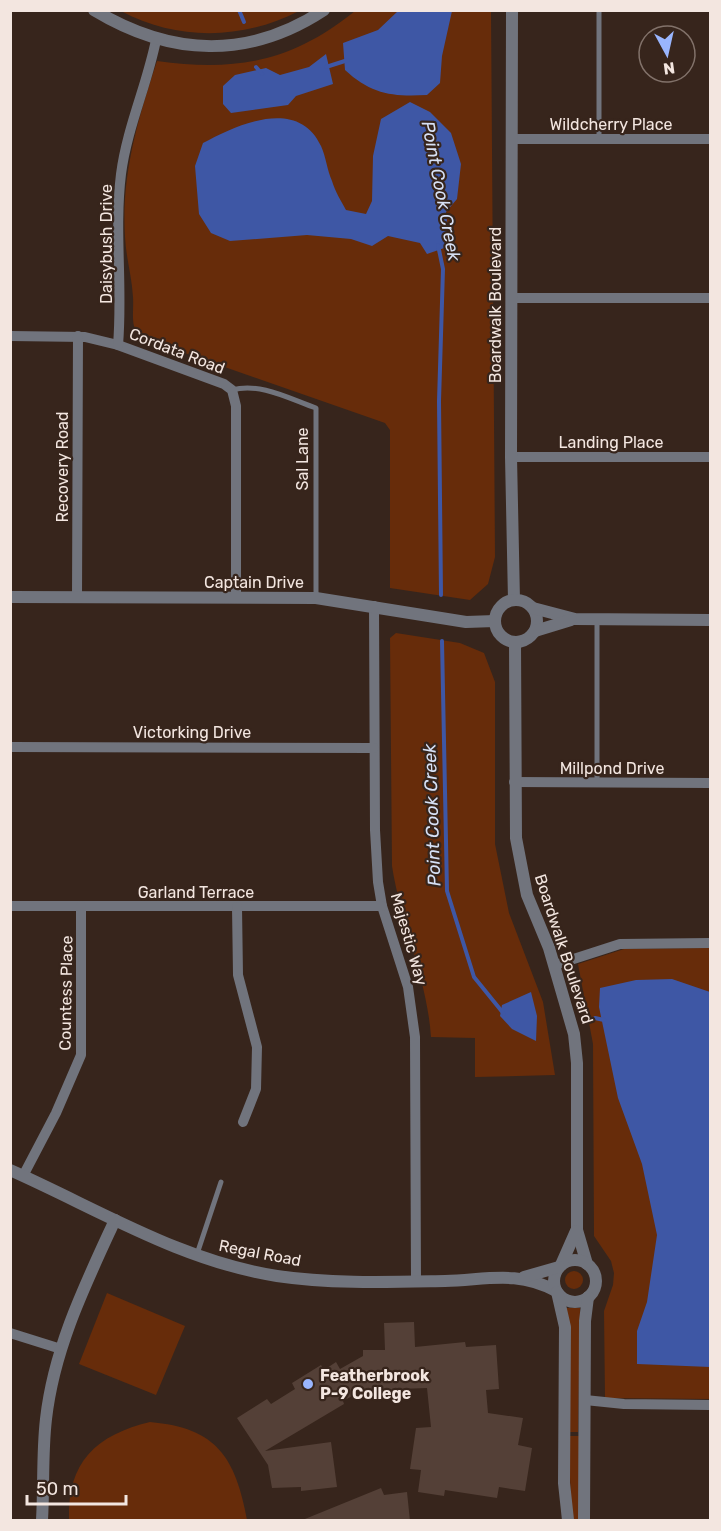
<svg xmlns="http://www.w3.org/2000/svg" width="721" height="1531" font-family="Rubik,sans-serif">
<rect width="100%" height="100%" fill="#37251c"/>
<g fill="#672c0a">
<path d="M121,11h178c-56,29 -122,30 -178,0z"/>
<path d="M355,11h136l4,546 -7,27 -18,16 -80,-12v-158l-5,-7 -246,-86c-9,-12 -5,-25 -6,-40 -1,-20 -7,-39 -8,-60 -4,-62 13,-118 32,-176 79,11 135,1 198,-50z"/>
<path d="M396,633l64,10 24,10 11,29v162l14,69 34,89 12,73 -80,2v-39l-44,-1c-4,-59 -30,-113 -39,-171l-2,-228z"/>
<polygon points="710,948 710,1399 605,1398 604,1311 613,1285 614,1273 611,1261 594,1236 593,1044 578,964 624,949"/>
<circle cx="574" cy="1280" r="9"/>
<polygon points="107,1293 185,1326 156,1395 79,1364"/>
<polygon points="567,1308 580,1308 578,1432 570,1432"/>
<path d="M150,1422c67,6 85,35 97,98h-178c-2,-58 27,-85 81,-98z"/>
<polygon points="568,1436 580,1436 580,1520 572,1520"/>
</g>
<g fill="#3e57a5">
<path d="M398,11h54l-10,45 -2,27 -13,12c-35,2 -56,-1 -82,-25l-2,-27 35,-13z"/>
<polygon points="326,54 333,84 296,96 288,105 231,113 223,104 223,86 235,75 266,68 280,75 309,67"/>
<path d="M410,102l20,10 21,21 10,31 -4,35 -11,13 4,34 -23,8 -7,-11 -32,-7 -16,10 -21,-7 -44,-4 -77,6 -19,-8 -12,-19 -4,-48 8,-23c33,-18 95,-47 118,3 5,11 6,24 11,35 3,10 9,20 14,29l20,4 6,-13 1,-45 8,-37z"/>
<polygon points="672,979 710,992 710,1367 637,1364 637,1331 647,1302 657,1235 642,1164 618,1098 599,1007 600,988 636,980"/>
<polygon points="531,992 537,1016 536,1041 512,1029 500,1016 502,1005"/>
</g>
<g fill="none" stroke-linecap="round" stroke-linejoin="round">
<g stroke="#3e57a5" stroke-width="4">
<polyline points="239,10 244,22"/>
<polyline points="256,67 262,74"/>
<polyline points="326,67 348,60"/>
<polyline points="438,245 443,269 439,401 441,595"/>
<polyline points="442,641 447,891 474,977 504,1014"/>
<polyline points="595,1018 604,1020"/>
</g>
</g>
<g fill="#544037">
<polygon points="414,1322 415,1347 465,1342 466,1347 496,1345 499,1389 486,1390 488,1413 523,1418 518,1445 532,1448 525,1491 499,1487 497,1498 445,1490 444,1496 418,1492 421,1470 410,1469 416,1428 431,1427 427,1388 399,1389 399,1394 354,1395 343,1401 344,1404 265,1451 331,1442 337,1487 301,1491 301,1487 272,1488 268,1465 237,1418 267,1399 271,1404 295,1389 292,1383 321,1365 324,1370 336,1362 340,1369 363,1356 363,1350 385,1350 384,1323"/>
<polygon points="381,1488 384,1495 407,1492 410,1521 300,1521"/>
</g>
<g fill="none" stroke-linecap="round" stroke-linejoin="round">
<g stroke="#71747d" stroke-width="5">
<polyline points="599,10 599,140"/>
<path d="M232,390c28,-8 58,9 84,18v189"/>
<polyline points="597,620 597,783"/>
<polyline points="197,1254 221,1182"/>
</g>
<g stroke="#71747d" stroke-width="10">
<polyline points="512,139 710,139"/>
<polyline points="511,298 710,298"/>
<polyline points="10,336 85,337 118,345 224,384 232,390 236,406 236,598"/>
<path d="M118,345c5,-57 -4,-114 3,-171 6,-46 26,-89 35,-134"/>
<polyline points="511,457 710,457"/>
<polyline points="77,598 78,336"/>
<polyline points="374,606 375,830 378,882 382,906 408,987 415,1037 416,1281"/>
<polyline points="10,747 374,748"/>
<polyline points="514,782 710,783"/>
<polyline points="10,906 382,906"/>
<polyline points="237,907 238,975 257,1047 256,1089 243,1122"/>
<polyline points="555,965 620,944 710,943"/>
<polyline points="23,1176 56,1113 81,1055 81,906"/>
<polyline points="10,1333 61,1349"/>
<polyline points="585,1400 624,1404 710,1405"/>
</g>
<g stroke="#71747d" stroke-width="12">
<path d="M94,10c76,46 154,50 230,0"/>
<polyline points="512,10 511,457 514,600"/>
<polyline points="10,597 316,598 466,622 495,621"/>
<circle cx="516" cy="621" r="21"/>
<polyline points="533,608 575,619 710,620"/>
<polyline points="535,631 571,620"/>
<polyline points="515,642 516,838 527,895 549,948 574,1034 577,1063 577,1230 587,1264"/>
<path d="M10,1170c88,39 171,91 267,106 54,8 113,6 168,5 42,-1 72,-11 111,10"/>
<circle cx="575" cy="1281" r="21"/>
<polyline points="561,1265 576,1231"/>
<polyline points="524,1277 559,1267"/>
<polyline points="557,1292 565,1327 564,1483 568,1520"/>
<path d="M42,1520c2,-33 0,-67 4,-101 8,-71 39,-134 69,-199"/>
<polyline points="584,1520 585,1321 588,1297"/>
</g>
</g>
<circle fill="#99b5fd" stroke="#37251c" stroke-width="2" cx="308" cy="1384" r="6"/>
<g text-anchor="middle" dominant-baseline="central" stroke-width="4.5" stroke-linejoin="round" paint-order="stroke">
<g font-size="16" fill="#f3e6e0" stroke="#37251c">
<text x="611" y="124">Wildcherry Place</text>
<text transform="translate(106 244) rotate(-90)">Daisybush Drive</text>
<text transform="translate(495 305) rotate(-90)">Boardwalk Boulevard</text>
<text transform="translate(177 351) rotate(21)">Cordata Road</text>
<text x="611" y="442">Landing Place</text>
<text transform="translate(302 459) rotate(-90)">Sal Lane</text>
<text transform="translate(62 467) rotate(-90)">Recovery Road</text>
<text x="254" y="582">Captain Drive</text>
<text x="192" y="732">Victorking Drive</text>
<text x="612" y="768">Millpond Drive</text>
<text x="196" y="892">Garland Terrace</text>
<text transform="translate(409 939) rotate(74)">Majestic Way</text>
<text transform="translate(564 949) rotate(72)">Boardwalk Boulevard</text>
<text transform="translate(66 993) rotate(-89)">Countess Place</text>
<text transform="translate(260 1253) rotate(11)">Regal Road</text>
</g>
<g font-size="16" font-weight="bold" fill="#f3e6e0" stroke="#37251c" text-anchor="start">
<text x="320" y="1375">Featherbrook<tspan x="320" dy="18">P-9 College</tspan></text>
</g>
<g font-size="18" font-style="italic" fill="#d7e1f6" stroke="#37251c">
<text transform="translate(441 191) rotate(79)">Point Cook Creek</text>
<text transform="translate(432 815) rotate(-92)">Point Cook Creek</text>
</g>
</g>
<rect width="721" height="1531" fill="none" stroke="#f3e6e0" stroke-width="24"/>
<g transform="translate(667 54) rotate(172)"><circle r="28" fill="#37251c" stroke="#82726a" stroke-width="1.5"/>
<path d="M0-4.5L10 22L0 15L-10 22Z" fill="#99b5fd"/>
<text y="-9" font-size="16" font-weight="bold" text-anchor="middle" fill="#f3e6e0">N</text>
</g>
<path d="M27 1495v9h99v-9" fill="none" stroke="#f3e6e0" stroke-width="3"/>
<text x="36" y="1495" font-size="18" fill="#f3e6e0" stroke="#37251c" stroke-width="4.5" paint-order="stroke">50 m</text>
</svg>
